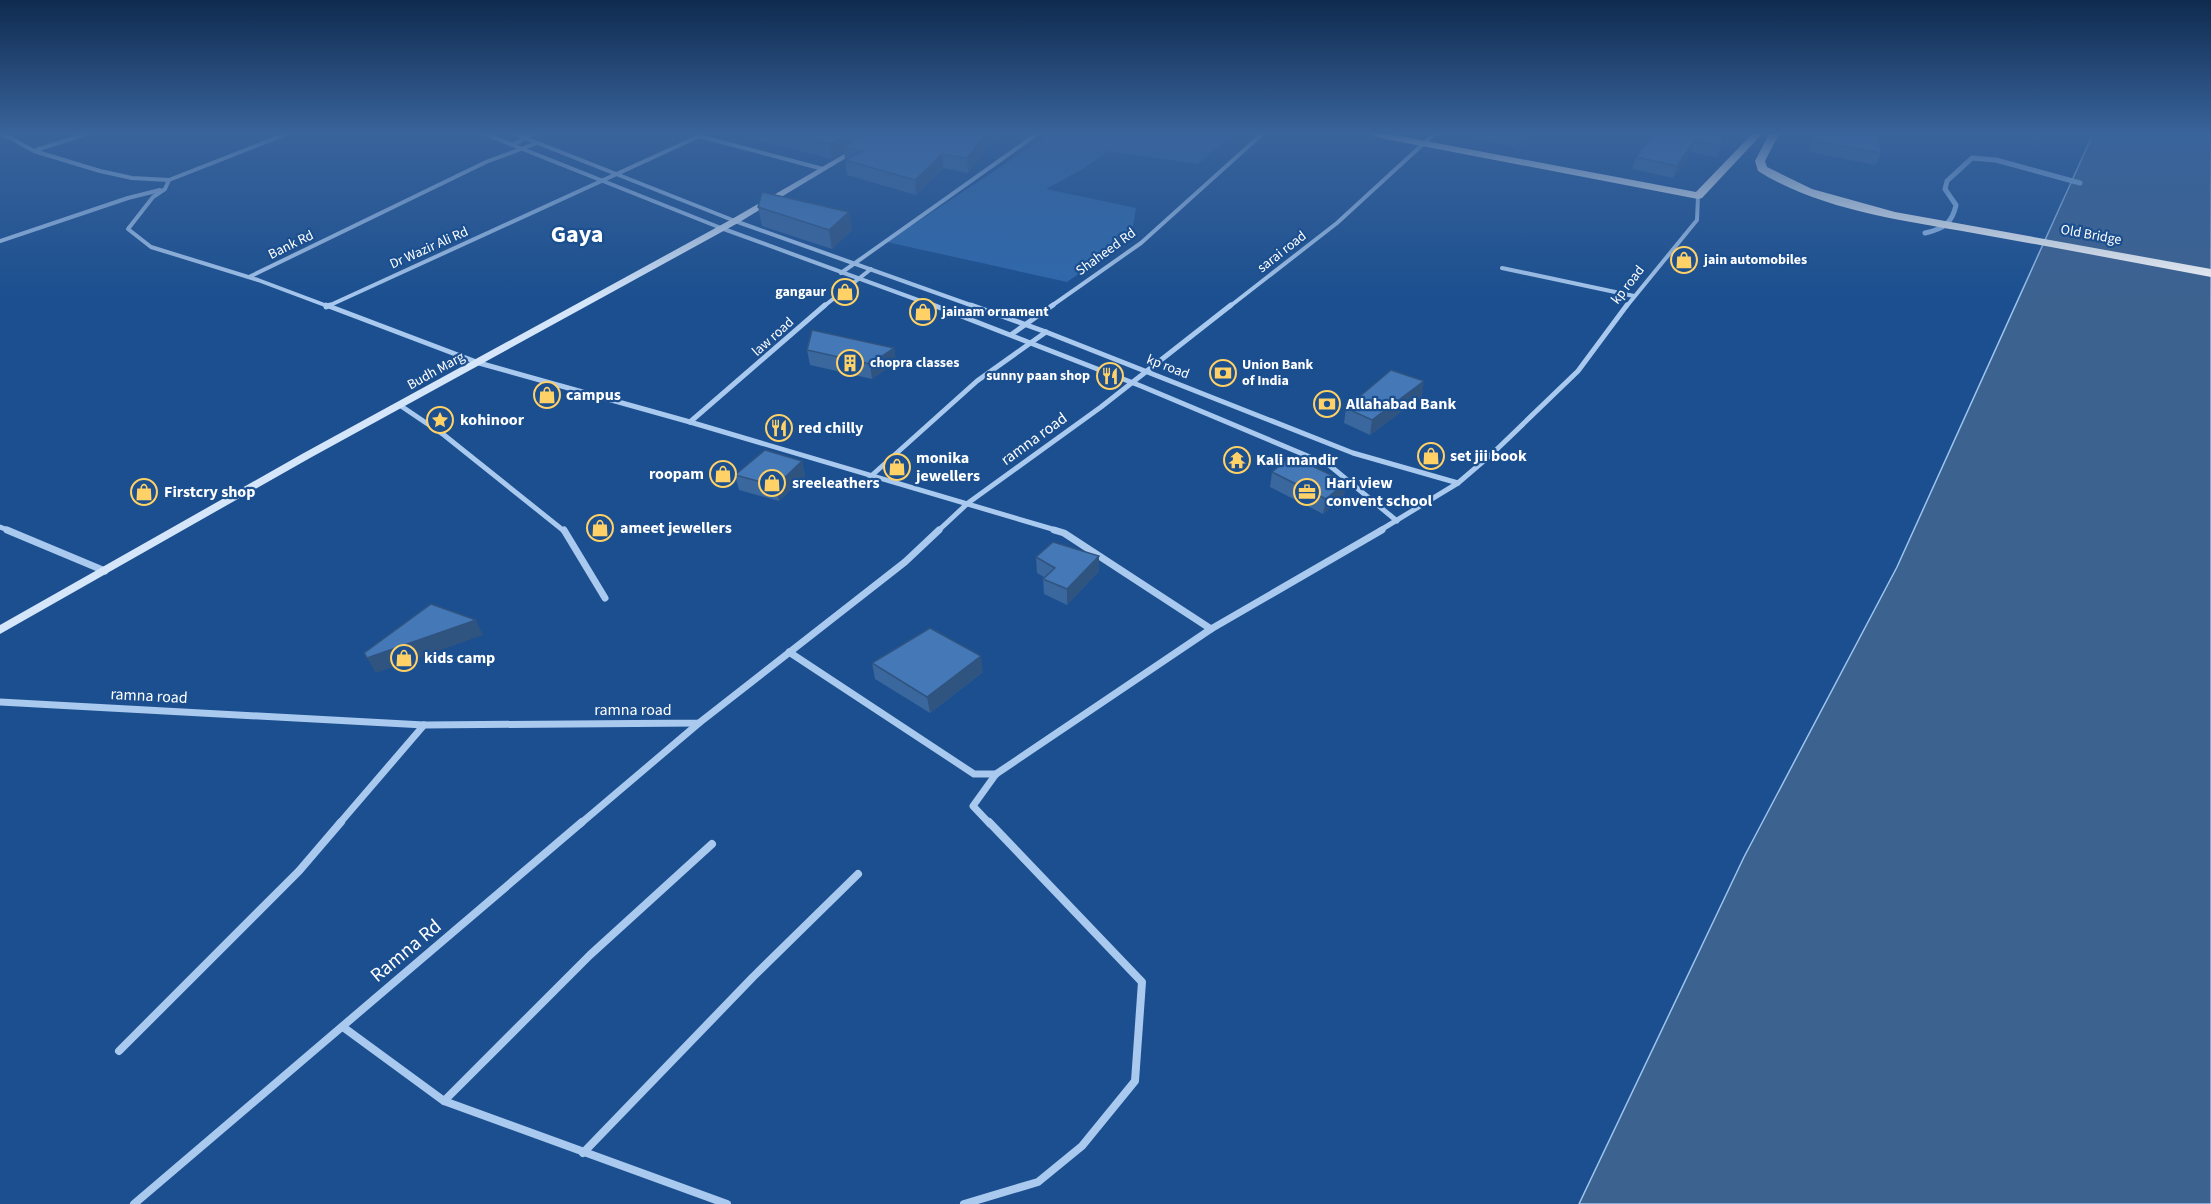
<svg xmlns="http://www.w3.org/2000/svg" width="2211" height="1204" font-family="'Source Sans 3',sans-serif">
<rect width="100%" height="100%" fill="#1b4f8f"/>
<polygon fill="#2e69ad" points="1050,134 1232,134 1198,164 1108,151 1084,168 1046,189 1136,208 1133,226 1100,259 1067,282 887,242"/>
<polygon fill="#3c6290" stroke="#9cc4f0" stroke-width="1.5" points="2093,134 2211,134 2211,1204 1579,1204 1744,857 1897,567"/>
<g fill="none" stroke-linecap="round" stroke-linejoin="round">
<path stroke="#9cc4f0" stroke-width="5" d="M1925,233c18,-4 27,-9 31,-28l-11,-16 2,-8 25,-23 24,2 84,23"/>
<g stroke="#a9c9ee" stroke-width="4">
<polyline points="485,134 721,228 937,307"/>
<polyline points="515,134 735,221 976,307"/>
<polyline points="0,135 9,137 34,151 100,171 132,178 169,180 286,134"/>
<polyline points="699,136 823,169"/>
<polyline points="512,145 533,134"/>
<polyline points="36,150 86,134"/>
<polyline points="169,180 165,189 153,197 128,229 151,247 258,280 330,307"/>
<polyline points="0,241 128,198 160,190"/>
<polyline points="1502,268 1634,296"/>
<polyline points="841,273 1037,134"/>
<polyline points="249,277 486,162 537,143"/>
<polyline points="326,307 704,134"/>
<polyline points="823,307 871,269"/>
<polyline points="1050,307 1141,243 1262,134"/>
<polyline points="1229,307 1337,223 1434,134"/>
<polyline points="1626,307 1697,220 1698,196"/>
</g>
<g stroke="#a9c9ee" stroke-width="5">
<polyline points="326,305 479,363 690,422 1059,531"/>
<polyline points="933,305 1141,386 1329,465 1397,521"/>
<polyline points="971,305 1046,332 1353,453 1458,483"/>
<polyline points="326,307 330,305"/>
<polyline points="1012,334 1053,305"/>
<polyline points="401,406 444,435 564,531"/>
<polyline points="690,422 825,305"/>
<polyline points="870,477 977,381 1046,332"/>
<polyline points="0,527 11,531"/>
<polyline points="938,531 968,503 1101,407 1231,305"/>
<polyline points="1379,531 1458,483 1493,453 1578,371 1627,305"/>
</g>
<g stroke="#a9c9ee" stroke-width="7">
<polyline points="7,530 105,571"/>
<polyline points="564,530 605,598"/>
<polyline points="1054,530 1064,533 1211,629 1382,530"/>
<polyline points="789,652 974,774 996,774"/>
<polyline points="0,702 424,725 699,723 905,562 939,530"/>
<polyline points="339,824 424,725"/>
<polyline points="580,824 699,723"/>
<polyline points="990,824 973,806 996,774 1211,629"/>
</g>
<g stroke="#a9c9ee" stroke-width="8">
<polyline points="343,1027 444,1101 727,1204"/>
<polyline points="119,1051 299,871 341,822"/>
<polyline points="444,1101 590,955 712,844"/>
<polyline points="583,1153 753,977 858,874"/>
<polyline points="134,1204 582,822"/>
<polyline points="964,1204 1038,1182 1082,1146 1135,1081 1142,982 989,822"/>
</g>
<polygon fill="#d6e6fa" fill-rule="evenodd" points="879,134 886,134 738,223 310,458 0,634 0,625 302,454 732,219"/>
<g fill="#fff" fill-rule="evenodd">
<polygon points="1370,134 1389,134 1696,192 1752,134 1762,134 1702,198 1698,199 1375,137"/>
<path d="M1769,134h10l-14,27 2,6 45,22 83,23 316,57v8c-79,-15 -159,-30 -238,-44 -72,-13 -153,-23 -215,-62l-3,-10z"/>
</g>
</g>
<g fill="#3a679d">
<polygon points="734,134 997,134 968,173 943,168 916,195 847,175 844,152 832,159"/>
<polygon points="1459,134 1530,134 1516,147"/>
<polygon points="1653,134 1722,134 1721,146 1717,157 1691,152 1673,178 1632,169 1636,157"/>
<polygon points="1817,134 1881,153 1876,165 1809,152"/>
<polygon points="758,207 852,230 832,249 762,226"/>
<polygon points="894,348 896,362 872,379 810,365 807,350"/>
<polygon points="1422,396 1370,435 1344,423 1346,408"/>
<polygon points="802,461 805,476 779,501 739,490 735,475"/>
<polygon points="1272,472 1344,497 1323,514 1270,487"/>
<polygon points="1099,556 1099,571 1067,605 1044,594 1043,579 1044,577 1037,573 1036,557"/>
<polygon points="872,663 983,672 930,713 875,679"/>
</g>
<g fill="#305480">
<polygon points="848,134 875,134 843,147 844,152 832,159 830,144"/>
<polygon points="986,134 997,134 968,173 967,158"/>
<polygon points="1520,134 1530,134 1516,147 1519,135"/>
<polygon points="1695,140 1691,152 1673,178 1677,166"/>
<polygon points="942,154 943,168 916,195 915,180"/>
<polygon points="849,212 852,230 832,249 829,230"/>
<polygon points="894,348 896,362 872,379 870,364"/>
<polygon points="1424,381 1422,396 1370,435 1372,420"/>
<polygon points="802,461 805,476 779,501 776,486"/>
<polygon points="1346,482 1344,497 1323,514 1326,499"/>
<polygon points="1099,556 1099,571 1067,605 1067,589"/>
<polygon points="476,620 483,635 376,673 367,658"/>
<polygon points="981,656 983,672 930,713 927,697"/>
</g>
<g fill="#4478b7" stroke="#305480" stroke-width="1.5">
<polygon points="788,134 848,134 830,144"/>
<polygon points="865,134 986,134 967,158 942,154 915,180 845,160 862,151 843,147"/>
<polygon points="1653,134 1722,134 1721,146 1695,140 1677,166 1636,157"/>
<polygon points="1817,134 1879,134 1881,153 1814,140"/>
<polygon points="762,192 849,212 829,230 758,207"/>
<polygon points="812,330 894,348 870,364 807,350"/>
<polygon points="1391,370 1424,381 1372,420 1346,408"/>
<polygon points="765,450 802,461 776,486 735,475"/>
<polygon points="1291,456 1346,482 1326,499 1272,472"/>
<polygon points="1053,542 1099,556 1067,589 1043,579 1055,568 1036,557"/>
<polygon points="431,604 476,620 367,658 364,653"/>
<polygon points="930,628 981,656 927,697 872,663"/>
</g>
<linearGradient id="sky" x2="0" y2="1"><stop stop-color="#0f2b4f"/><stop offset="0.44" stop-color="#39639b"/><stop offset="1" stop-color="#39639b" stop-opacity="0"/></linearGradient>
<rect width="2211" height="302" fill="url(#sky)"/>
<defs>
<symbol id="shop-ring" viewBox="-11 -11 22 22"><circle r="9.5" fill="#1b4f8f" stroke="#ffd166" stroke-width="1.5"/><path d="M-5-2.5h2.3a2.7 3.5 0 0 1 5.4 0H5L5.5 6h-11ZM-1.5-2.5h3a1.5 2.3 0 0 0-3 0Z" fill="#ffd166"/></symbol>
<symbol id="building-ring" viewBox="-11 -11 22 22"><circle r="9.5" fill="#1b4f8f" stroke="#ffd166" stroke-width="1.5"/><path d="M-4-6H4V6H1V3H-1V6H-4ZM-2.5-4.3h1.7v1.8h-1.7ZM.8-4.3h1.7v1.8H.8ZM-2.5-1h1.7V.8h-1.7ZM.8-1h1.7V.8H.8Z" fill="#ffd166"/></symbol>
<symbol id="bank-ring" viewBox="-11 -11 22 22"><circle r="9.5" fill="#1b4f8f" stroke="#ffd166" stroke-width="1.5"/><path d="M-6-4H6V4H-6ZM0-2.3a2.3 2.3 0 1 0 0 4.6a2.3 2.3 0 1 0 0-4.6Z" fill="#ffd166"/></symbol>
<symbol id="restaurant-ring" viewBox="-11 -11 22 22"><circle r="9.5" fill="#1b4f8f" stroke="#ffd166" stroke-width="1.5"/><path d="M-5-6h1v4h1v-4h1v4h1v-4h1v5L-1.5 .5V6h-2V.5L-5-1ZM5-6V6H3V1.5H1.5Q1.5-4 5-6Z" fill="#ffd166"/></symbol>
<symbol id="sight-ring" viewBox="-11 -11 22 22"><circle r="9.5" fill="#1b4f8f" stroke="#ffd166" stroke-width="1.5"/><path d="M0-6L1.8-2.2L6-1.7L2.9 1.2L3.7 5.4L0 3.3L-3.7 5.4L-2.9 1.2L-6-1.7L-1.8-2.2Z" fill="#ffd166"/></symbol>
<symbol id="temple-ring" viewBox="-11 -11 22 22"><circle r="9.5" fill="#1b4f8f" stroke="#ffd166" stroke-width="1.5"/><path d="M0-6L5-2H3V0L6.5 2.5H4V6H1.5V3h-3V6H-4V2.5H-6.5L-3 0V-2H-5Z" fill="#ffd166"/></symbol>
<symbol id="office-ring" viewBox="-11 -11 22 22"><circle r="9.5" fill="#1b4f8f" stroke="#ffd166" stroke-width="1.5"/><path d="M-6-3h4V-5.5h4V-3h4V5H-6ZM-1-4.5V-3h2v-1.5ZM-6 0V1H6V0Z" fill="#ffd166"/></symbol>
</defs>
<g fill-rule="evenodd">
<use href="#shop-ring" x="1669" y="245" width="30" height="30"/>
<use href="#shop-ring" x="830" y="277" width="30" height="30"/>
<use href="#shop-ring" x="908" y="297" width="30" height="30"/>
<use href="#building-ring" x="835" y="348" width="30" height="30"/>
<use href="#bank-ring" x="1208" y="358" width="30" height="30"/>
<use href="#restaurant-ring" x="1095" y="361" width="30" height="30"/>
<use href="#shop-ring" x="532" y="380" width="30" height="30"/>
<use href="#bank-ring" x="1312" y="389" width="30" height="30"/>
<use href="#sight-ring" x="425" y="405" width="30" height="30"/>
<use href="#restaurant-ring" x="764" y="413" width="30" height="30"/>
<use href="#shop-ring" x="1416" y="441" width="30" height="30"/>
<use href="#temple-ring" x="1222" y="445" width="30" height="30"/>
<use href="#shop-ring" x="882" y="452" width="30" height="30"/>
<use href="#shop-ring" x="708" y="459" width="30" height="30"/>
<use href="#shop-ring" x="757" y="468" width="30" height="30"/>
<use href="#shop-ring" x="129" y="477" width="30" height="30"/>
<use href="#office-ring" x="1292" y="477" width="30" height="30"/>
<use href="#shop-ring" x="585" y="513" width="30" height="30"/>
<use href="#shop-ring" x="389" y="643" width="30" height="30"/>
</g>
<g text-anchor="middle" dominant-baseline="central" stroke-width="4.5" stroke-linejoin="round" paint-order="stroke">
<g font-size="14" fill="#fff" stroke="#1b4f8f">
<text transform="translate(2091 235) rotate(10)">Old Bridge</text>
<text transform="translate(291 245) rotate(-26)">Bank Rd</text>
<text transform="translate(429 248) rotate(-24)">Dr Wazir Ali Rd</text>
<text transform="translate(1106 252) rotate(-36)">Shaheed Rd</text>
<text transform="translate(1282 252) rotate(-38)">sarai road</text>
<text transform="translate(1628 285) rotate(-52)">kp road</text>
<text transform="translate(773 337) rotate(-42)">law road</text>
<text transform="translate(1168 367) rotate(21)">kp road</text>
<text transform="translate(436 371) rotate(-29)">Budh Marg</text>
</g>
<g font-size="14" font-weight="bold" fill="#fff" stroke="#1b4f8f" text-anchor="start">
<text x="1704" y="260">jain automobiles</text>
<text x="826" y="292" text-anchor="end">gangaur</text>
<text x="942" y="312">jainam ornament</text>
<text x="870" y="363">chopra classes</text>
<text x="1242" y="365">Union Bank<tspan x="1242" dy="16">of India</tspan></text>
<text x="1090" y="376" text-anchor="end">sunny paan shop</text>
</g>
<g font-size="16" font-weight="bold" fill="#fff" stroke="#1b4f8f" text-anchor="start">
<text x="566" y="395">campus</text>
<text x="1346" y="404">Allahabad Bank</text>
<text x="460" y="420">kohinoor</text>
<text x="798" y="428">red chilly</text>
<text x="1450" y="456">set jii book</text>
<text x="916" y="458">monika<tspan x="916" dy="18">jewellers</tspan></text>
<text x="1256" y="460">Kali mandir</text>
<text x="704" y="474" text-anchor="end">roopam</text>
<text x="792" y="483">sreeleathers</text>
<text x="1326" y="483">Hari view<tspan x="1326" dy="18">convent school</tspan></text>
<text x="164" y="492">Firstcry shop</text>
<text x="620" y="528">ameet jewellers</text>
<text x="424" y="658">kids camp</text>
</g>
<g font-size="16" fill="#fff" stroke="#1b4f8f">
<text transform="translate(1034 439) rotate(-36)">ramna road</text>
<text transform="translate(149 696) rotate(3)">ramna road</text>
<text x="633" y="710">ramna road</text>
</g>
<g font-size="20" fill="#fff" stroke="#1b4f8f">
<text transform="translate(406 951) rotate(-40)">Ramna Rd</text>
</g>
<g font-size="24" font-weight="bold" fill="#fff" stroke="#1b4f8f">
<text x="577" y="234">Gaya</text>
</g>
</g>
</svg>
